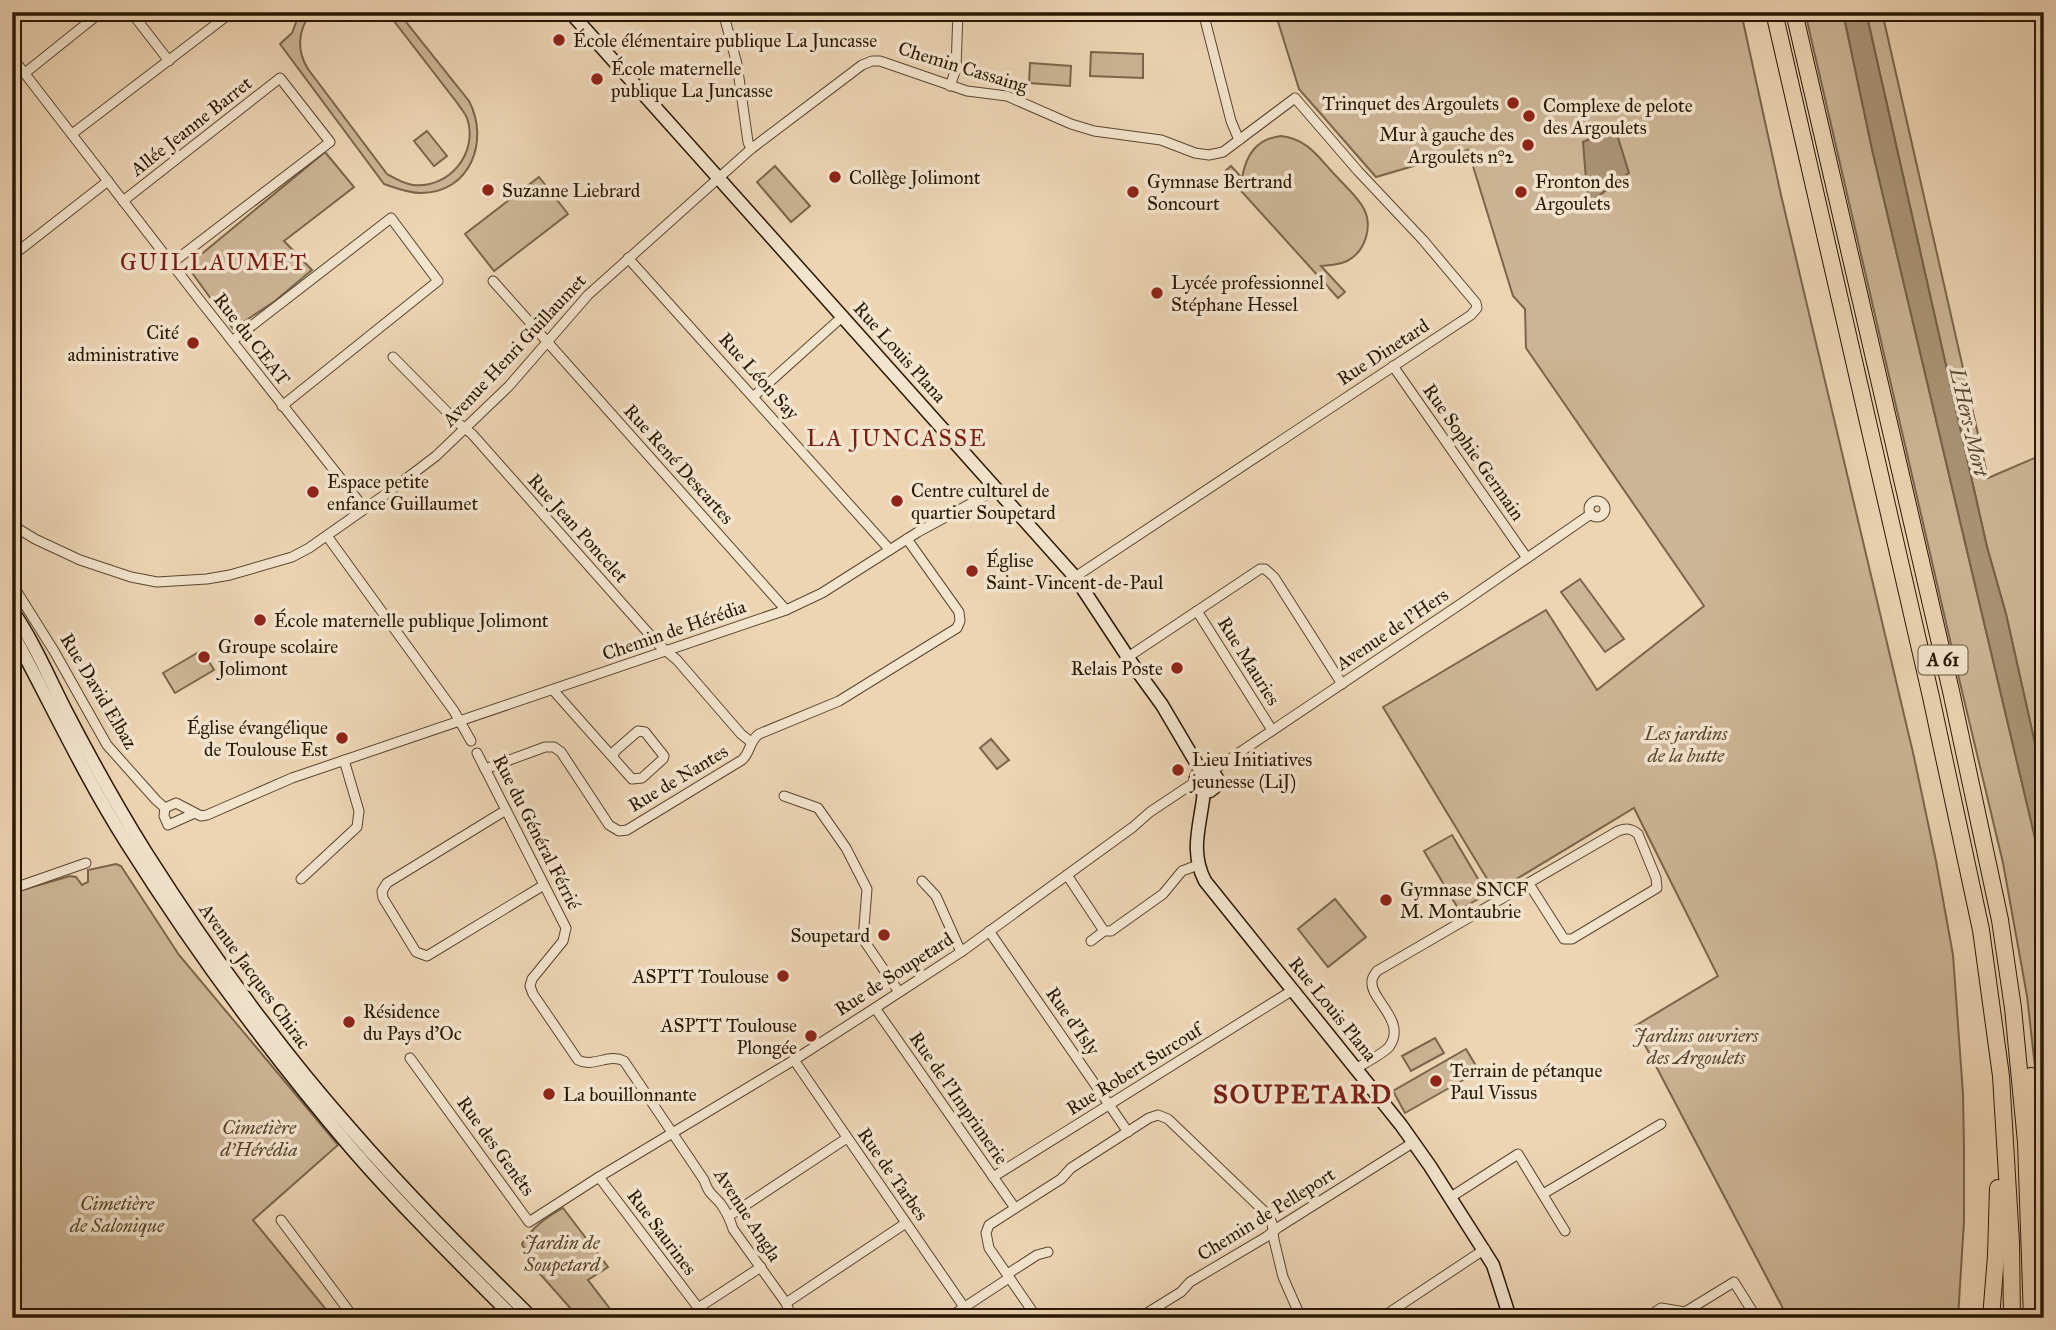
<svg xmlns="http://www.w3.org/2000/svg" width="2056" height="1330" font-family="'IM FELL Great Primer',serif">
<rect width="100%" height="100%" fill="#edd5b4"/>
<filter id="stains"><feTurbulence type="fractalNoise" baseFrequency=".00286" numOctaves="4"/><feColorMatrix values="0 0 0 0 .2 0 0 0 0 .09 0 0 0 0 .02 0 0 0 .5 -.17"/></filter>
<radialGradient id="worn" r=".72"><stop offset=".6" stop-color="#630" stop-opacity="0"/><stop offset="1" stop-color="#630" stop-opacity=".3"/></radialGradient>
<g fill="#ccb596" stroke="#7a664c" stroke-width="2">
<path d="M300,12h11c-13,19 -15,38 -3,57l79,105c9,5 17,10 26,11 36,4 66,-32 54,-67 -2,-5 -6,-9 -9,-14l-71,-92h11l71,89c21,40 1,92 -48,92 -13,0 -25,-5 -37,-9l-104,-140 12,-11z"/>
<polygon points="1275,12 1741,12 1781,195 1914,757 1936,861 1953,955 1963,1094 1964,1148 1964,1221 1958,1318 1788,1318 1635,1026 1718,976 1634,808 1495,892 1383,707 1546,610 1597,690 1704,606 1526,348 1525,309 1513,296 1468,150 1376,177 1299,89"/>
<polygon points="1805,12 1843,12 1872,149 2044,876 2044,1076 2035,1067 2027,996 2003,863 1956,666"/>
<polygon points="1866,12 1882,12 1988,478 2044,454 2044,784 2006,614 1987,547"/>
<polygon points="1091,52 1143,54 1143,78 1090,76"/>
<polygon points="1030,63 1071,66 1070,86 1029,83"/>
<polygon points="427,131 447,156 434,166 414,141"/>
<path d="M1281,136c27,3 37,21 55,40 9,10 22,21 28,33 9,18 1,43 -17,52 -8,4 -17,4 -26,5l24,26 -7,6 -114,-126 7,-6 11,12c4,-23 14,-39 39,-42z"/>
<polygon points="325,152 354,187 284,241 312,270 275,301 233,329 187,266"/>
<polygon points="775,166 810,206 791,222 757,182"/>
<polygon points="539,177 568,214 494,271 465,234"/>
<polygon points="1580,579 1624,639 1605,652 1561,592"/>
<polygon points="202,650 214,670 175,693 163,673"/>
<polygon points="991,739 1009,760 997,769 980,748"/>
<polygon points="1452,835 1487,894 1459,910 1424,851"/>
<polygon points="116,864 121,866 179,955 338,1145 253,1220 333,1318 12,1318 12,903 22,890 70,876 76,877 82,885 88,882 88,870"/>
<polygon points="1335,899 1366,937 1328,967 1298,929"/>
<polygon points="1435,1038 1444,1053 1411,1071 1402,1056"/>
<polygon points="1466,1049 1479,1071 1405,1113 1393,1091"/>
<path d="M563,1208l45,59 -20,13 29,38h-38l-46,-52 -11,-22c10,-17 25,-27 41,-36z"/>
</g>
<g fill="#aa9477" stroke="#766248" stroke-width="2">
<polygon points="1843,12 1866,12 1987,547 2006,614 2044,784 2044,876 1872,149"/>
<polygon points="1615,128 1629,173 1588,204 1583,142"/>
</g>
<g fill="none" stroke-linecap="round" stroke-linejoin="round">
<defs>
<g id="street">
<polyline points="131,12 169,61"/>
<polyline points="723,12 737,64 748,142 751,149"/>
<polyline points="1203,12 1231,121 1239,140"/>
<polyline points="12,21 23,12"/>
<polyline points="12,57 202,303 364,508"/>
<polyline points="25,73 101,12"/>
<polyline points="950,86 956,69 958,12"/>
<polyline points="72,134 232,12"/>
<polyline points="123,201 280,78 330,142 172,263"/>
<polyline points="12,256 108,181"/>
<polyline points="628,258 890,550"/>
<polyline points="493,281 786,610"/>
<polyline points="232,341 391,218 438,281 282,406"/>
<polyline points="393,357 458,423 472,434 658,644 677,660 741,734 751,742"/>
<polyline points="1393,366 1527,558"/>
<polyline points="754,396 842,317"/>
<circle cx="1597" cy="509" r="8"/>
<polyline points="12,525 35,539 80,560 131,577 157,582 207,579 230,575 292,557 309,548 386,494 436,456 509,386 588,295 751,149 862,65 872,61 880,61 967,91 1007,96 1071,124 1094,131 1161,140 1195,153 1209,155 1223,152 1295,98 1358,171 1423,240 1476,303 1477,308 1471,315 1075,577"/>
<polyline points="327,536 454,711 471,741"/>
<polyline points="12,584 54,651 107,745 156,800 165,808"/>
<polyline points="1197,611 1272,730"/>
<polyline points="1128,657 1260,569 1265,569 1274,577 1342,684"/>
<polyline points="553,690 632,779 642,778 663,759 664,756 645,732 638,731 615,751 613,757"/>
<path d="M477,753l89,175 -3,13 -31,38 -2,7 3,8 45,66c15,8 31,-7 46,1l80,119c5,14 7,13 16,23 6,8 10,16 13,26l53,74 6,15"/>
<path d="M485,769l60,-22h9l7,5 48,73 10,6 8,-1 115,-70c9,-8 7,-19 17,-26l80,-33 118,-73 3,-7 -1,-9 -52,-73"/>
<polyline points="1212,771 1465,601 1591,514"/>
<polyline points="784,796 818,808 846,848 867,889 863,939 899,992"/>
<polyline points="506,810 387,883 382,891 383,898 416,952 427,956 544,885"/>
<polyline points="195,813 168,825 164,816 165,808 176,803 201,816 207,815 292,778 786,610 822,593 918,532 996,490"/>
<polyline points="1067,875 1104,931"/>
<polyline points="301,879 357,827 359,811 344,760"/>
<polyline points="922,881 936,896 961,952"/>
<polyline points="12,886 20,886 86,863"/>
<polyline points="989,931 1128,1132"/>
<polyline points="1091,941 1104,931 1111,931 1163,894 1182,871 1198,865"/>
<polyline points="875,1008 1015,1208"/>
<polyline points="410,1058 529,1222 599,1177 794,1060 875,1008 961,952 1133,827 1150,812 1195,782"/>
<polyline points="794,1060 964,1307"/>
<path d="M1356,1069c8,-6 27,-15 33,-22 19,-26 -20,-48 -17,-66 0,-4 3,-7 5,-10l241,-140c8,-3 13,-3 20,3l18,44 1,10 -85,51h-8l-35,-55"/>
<polyline points="599,1177 706,1318"/>
<polyline points="993,1177 1293,990"/>
<polyline points="1543,1194 1661,1124"/>
<polyline points="1451,1197 1518,1154 1565,1231"/>
<polyline points="729,1216 847,1138"/>
<polyline points="281,1220 354,1318"/>
<polyline points="786,1303 906,1223"/>
<polyline points="698,1308 761,1267"/>
<polyline points="462,1318 463,1317"/>
<polyline points="948,1318 1009,1278 1009,1273 1037,1255 1048,1252"/>
<polyline points="1037,1318 989,1248 986,1233 989,1225 1061,1179 1071,1168 1149,1118 1158,1115 1168,1119 1268,1215 1272,1223 1274,1240 1283,1277 1301,1318"/>
<polyline points="1139,1318 1181,1292 1190,1282 1266,1237 1279,1227 1414,1142"/>
<polyline points="1381,1318 1485,1249"/>
<polyline points="1646,1318 1661,1308 1685,1312 1734,1282 1754,1314 1753,1318"/>
</g>
<g id="secondary">
<polyline points="570,12 1075,577 1133,665 1162,705 1201,771"/>
<path d="M12,610c22,32 37,68 55,103 24,46 50,93 78,138 61,96 128,190 204,276 58,67 120,129 183,191"/>
<path d="M12,632c38,70 71,142 114,210 68,108 143,210 226,307 51,59 107,114 162,169"/>
<polyline points="1201,771 1212,771 1217,778 1215,787 1210,791 1204,791"/>
<path d="M1201,771c-8,7 -7,17 3,20"/>
<path d="M1204,791c-3,33 -15,59 1,90l196,244 29,41 63,99 17,53"/>
</g>
<g id="highway">
<polyline points="1774,12 1931,697 1981,930 2001,1076 2011,1242 2012,1318"/>
<polyline points="1794,12 1951,691 2000,920 2013,1008 2026,1142 2032,1318"/>
<polyline points="2031,1076 2044,1181"/>
<polyline points="1991,1318 1996,1256 1998,1188"/>
</g>
</defs>
<use href="#street" stroke="#59462e" stroke-width="11"/>
<use href="#secondary" stroke="#281702" stroke-width="15"/>
<use href="#highway" stroke="#281702" stroke-width="18"/>
<use href="#street" stroke="#f3e4ce" stroke-width="9"/>
<use href="#secondary" stroke="#f3e4ce" stroke-width="12"/>
<use href="#highway" stroke="#edd5b4" stroke-width="16"/>
</g>
<g fill="#8f2418" stroke="#f3e4ce" stroke-width="2.5">
<circle cx="559" cy="40" r="7"/>
<circle cx="597" cy="79" r="7"/>
<circle cx="1513" cy="103" r="7"/>
<circle cx="1529" cy="116" r="7"/>
<circle cx="1528" cy="145" r="7"/>
<circle cx="835" cy="177" r="7"/>
<circle cx="488" cy="190" r="7"/>
<circle cx="1133" cy="192" r="7"/>
<circle cx="1521" cy="192" r="7"/>
<circle cx="1157" cy="293" r="7"/>
<circle cx="193" cy="343" r="7"/>
<circle cx="313" cy="492" r="7"/>
<circle cx="897" cy="501" r="7"/>
<circle cx="972" cy="571" r="7"/>
<circle cx="260" cy="620" r="7"/>
<circle cx="204" cy="657" r="7"/>
<circle cx="1177" cy="668" r="7"/>
<circle cx="342" cy="738" r="7"/>
<circle cx="1178" cy="770" r="7"/>
<circle cx="1386" cy="900" r="7"/>
<circle cx="884" cy="935" r="7"/>
<circle cx="783" cy="976" r="7"/>
<circle cx="349" cy="1022" r="7"/>
<circle cx="811" cy="1036" r="7"/>
<circle cx="1436" cy="1081" r="7"/>
<circle cx="549" cy="1094" r="7"/>
</g>
<g text-anchor="middle" dominant-baseline="central" stroke-width="7" stroke-linejoin="round" paint-order="stroke">
<rect fill="#f3e4ce" stroke="#65543f" stroke-width="2" x="1918.5" y="645.5" width="49" height="29" rx="5"/>
<g font-size="18" font-weight="bold" fill="#281702">
<text x="1943" y="660">A 61</text>
</g>
<g font-size="19" fill="#281702" stroke="#f3e4ce" text-anchor="start">
<text x="573" y="40">École élémentaire publique La Juncasse</text>
<text x="611" y="68">École maternelle<tspan x="611" dy="22">publique La Juncasse</tspan></text>
<text x="1499" y="103" text-anchor="end">Trinquet des Argoulets</text>
<text x="1543" y="105">Complexe de pelote<tspan x="1543" dy="22">des Argoulets</tspan></text>
<text x="1514" y="134" text-anchor="end">Mur à gauche des<tspan x="1514" dy="22">Argoulets n°2</tspan></text>
<text x="849" y="177">Collège Jolimont</text>
<text x="1147" y="181">Gymnase Bertrand<tspan x="1147" dy="22">Soncourt</tspan></text>
<text x="1535" y="181">Fronton des<tspan x="1535" dy="22">Argoulets</tspan></text>
<text x="502" y="190">Suzanne Liebrard</text>
<text x="1171" y="282">Lycée professionnel<tspan x="1171" dy="22">Stéphane Hessel</tspan></text>
<text x="179" y="332" text-anchor="end">Cité<tspan x="179" dy="22">administrative</tspan></text>
<text x="327" y="481">Espace petite<tspan x="327" dy="22">enfance Guillaumet</tspan></text>
<text x="911" y="490">Centre culturel de<tspan x="911" dy="22">quartier Soupetard</tspan></text>
<text x="986" y="560">Église<tspan x="986" dy="22">Saint-Vincent-de-Paul</tspan></text>
<text x="274" y="620">École maternelle publique Jolimont</text>
<text x="218" y="646">Groupe scolaire<tspan x="218" dy="22">Jolimont</tspan></text>
<text x="1163" y="668" text-anchor="end">Relais Poste</text>
<text x="328" y="727" text-anchor="end">Église évangélique<tspan x="328" dy="22">de Toulouse Est</tspan></text>
<text x="1192" y="759">Lieu Initiatives<tspan x="1192" dy="22">jeunesse (LiJ)</tspan></text>
<text x="1400" y="889">Gymnase SNCF<tspan x="1400" dy="22">M. Montaubrie</tspan></text>
<text x="870" y="935" text-anchor="end">Soupetard</text>
<text x="769" y="976" text-anchor="end">ASPTT Toulouse</text>
<text x="363" y="1011">Résidence<tspan x="363" dy="22">du Pays d'Oc</tspan></text>
<text x="797" y="1025" text-anchor="end">ASPTT Toulouse<tspan x="797" dy="22">Plongée</tspan></text>
<text x="1450" y="1070">Terrain de pétanque<tspan x="1450" dy="22">Paul Vissus</tspan></text>
<text x="563" y="1094">La bouillonnante</text>
</g>
<g font-size="19" fill="#281702" stroke="#f3e4ce">
<text transform="translate(963 67) rotate(17)">Chemin Cassaing</text>
<text transform="translate(191 126) rotate(-38)">Allée Jeanne Barret</text>
<text transform="translate(252 339) rotate(52)">Rue du CEAT</text>
<text transform="translate(514 350) rotate(-47)">Avenue Henri Guillaumet</text>
<text transform="translate(900 352) rotate(48)">Rue Louis Plana</text>
<text transform="translate(1383 352) rotate(-33)">Rue Dinetard</text>
<text transform="translate(759 376) rotate(48)">Rue Léon Say</text>
<text transform="translate(1474 452) rotate(55)">Rue Sophie Germain</text>
<text transform="translate(679 464) rotate(48)">Rue René Descartes</text>
<text transform="translate(578 528) rotate(48)">Rue Jean Poncelet</text>
<text transform="translate(1392 629) rotate(-34)">Avenue de l'Hers</text>
<text transform="translate(674 630) rotate(-19)">Chemin de Hérédia</text>
<text transform="translate(1249 661) rotate(58)">Rue Mauries</text>
<text transform="translate(99 691) rotate(59)">Rue David Elbaz</text>
<text transform="translate(678 778) rotate(-31)">Rue de Nantes</text>
<text transform="translate(537 832) rotate(63)">Rue du Général Férrié</text>
<text transform="translate(894 974) rotate(-33)">Rue de Soupetard</text>
<text transform="translate(255 976) rotate(54)">Avenue Jacques Chirac</text>
<text transform="translate(1333 1009) rotate(51)">Rue Louis Plana</text>
<text transform="translate(1073 1021) rotate(55)">Rue d'Isly</text>
<text transform="translate(1134 1069) rotate(-32)">Rue Robert Surcouf</text>
<text transform="translate(959 1098) rotate(55)">Rue de l'Imprimerie</text>
<text transform="translate(496 1146) rotate(54)">Rue des Genêts</text>
<text transform="translate(893 1174) rotate(55)">Rue de Tarbes</text>
<text transform="translate(1266 1214) rotate(-32)">Chemin de Pelleport</text>
<text transform="translate(748 1215) rotate(57)">Avenue Angla</text>
<text transform="translate(662 1232) rotate(53)">Rue Saurines</text>
</g>
<g font-size="19" font-style="italic" fill="#59462e" stroke="#f3e4ce">
<text x="1686" y="733">Les jardins<tspan x="1686" dy="22">de la butte</tspan></text>
<text x="1696" y="1035">Jardins ouvriers<tspan x="1696" dy="22">des Argoulets</tspan></text>
<text x="259" y="1127">Cimetière<tspan x="259" dy="22">d'Hérédia</tspan></text>
<text x="117" y="1203">Cimetière<tspan x="117" dy="22">de Salonique</tspan></text>
<text x="562" y="1242">Jardin de<tspan x="562" dy="22">Soupetard</tspan></text>
</g>
<g font-size="21" font-style="italic" fill="#5c4931" stroke="#f3e4ce">
<text transform="translate(1969 422) rotate(77)">L'Hers-Mort</text>
</g>
<g font-size="23" letter-spacing="2" fill="#7a1f14" stroke="#f3e4ce">
<text x="214" y="262">GUILLAUMET</text>
<text x="897" y="438">LA JUNCASSE</text>
</g>
<g font-size="26" font-weight="bold" letter-spacing="2" fill="#7a1f14" stroke="#f3e4ce">
<text x="1303" y="1094">SOUPETARD</text>
</g>
</g>
<rect width="2056" height="1330" fill="none" stroke="#edd5b4" stroke-width="42"/>
<rect x="14" y="14" width="2028" height="1302" fill="none" stroke="#281702" stroke-width="3.5"/>
<rect x="21" y="21" width="2014" height="1288" fill="none" stroke="#281702" stroke-width="2"/>
<rect width="100%" height="100%" filter="url(#stains)"/>
<rect width="100%" height="100%" fill="url(#worn)"/>
</svg>
